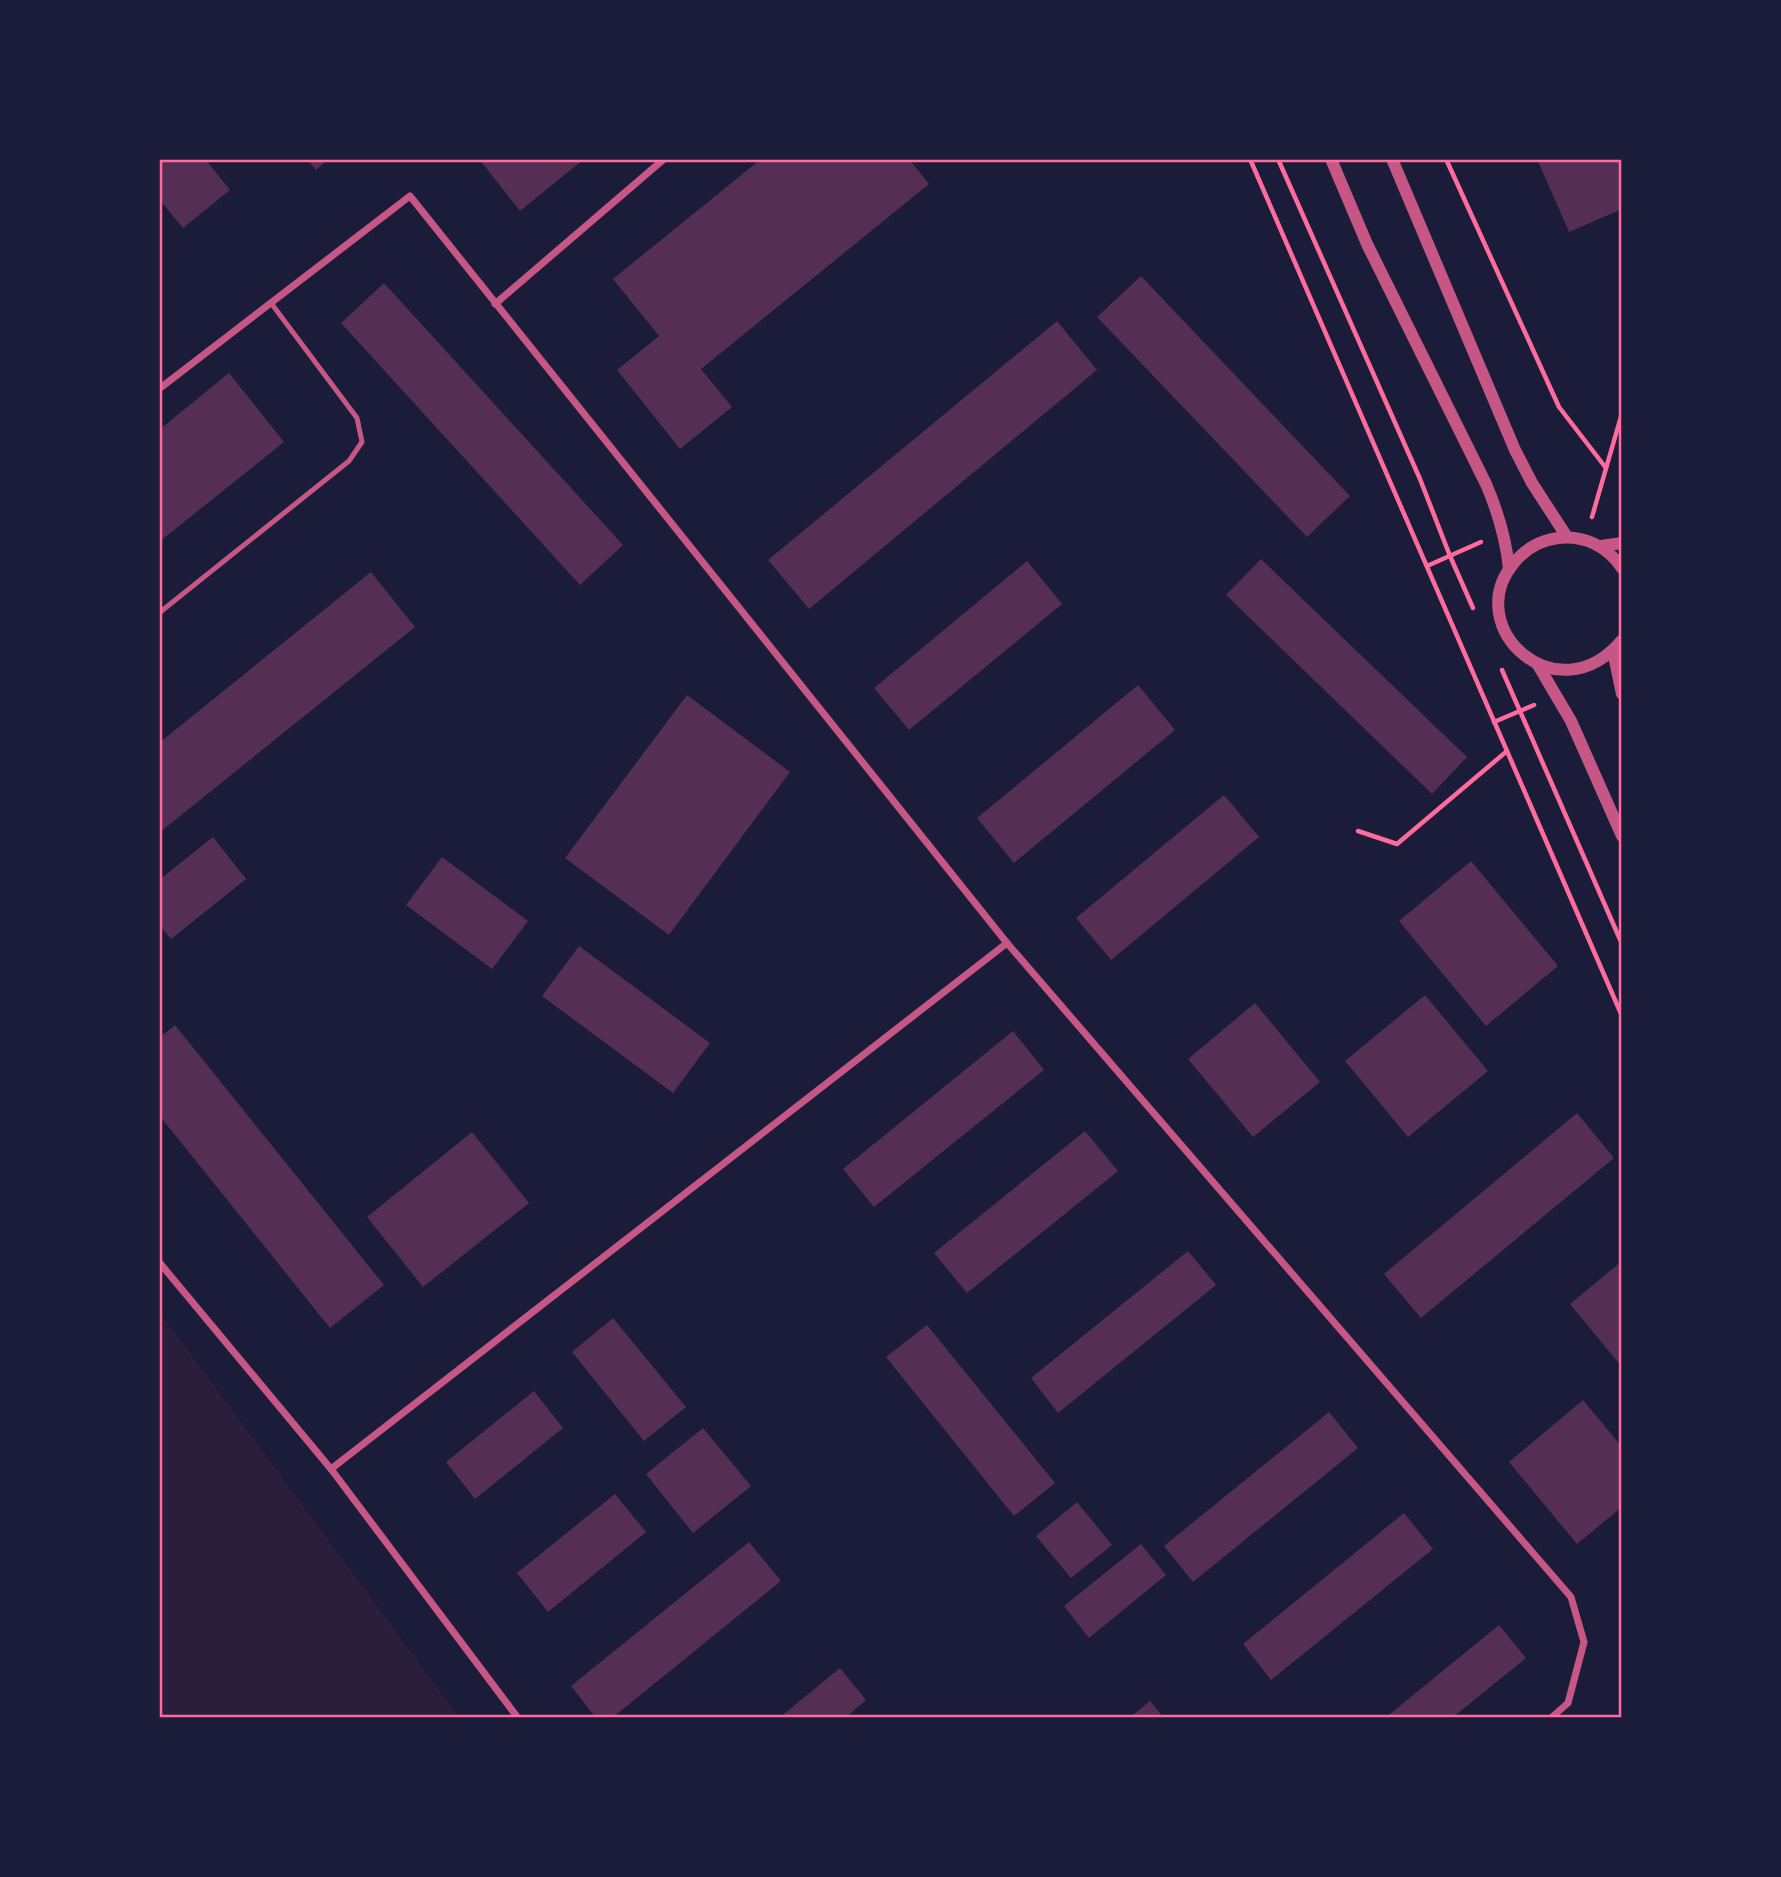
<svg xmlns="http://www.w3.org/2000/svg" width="1781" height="1877" font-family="Mulish,sans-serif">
<rect width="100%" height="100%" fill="#1b1b3a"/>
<polygon fill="#2a1e3b" points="159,1311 460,1718 159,1718"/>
<g fill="#542f53">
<polygon points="159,159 205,159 230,190 183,228 159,199"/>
<polygon points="307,159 328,159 316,170"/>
<polygon points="479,159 584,159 520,211"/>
<polygon points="761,159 909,159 929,184 701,369 732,407 680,449 617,370 659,336 613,279"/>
<polygon points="1537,159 1622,159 1622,209 1569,232"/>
<polygon points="1141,276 1350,496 1307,537 1097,317"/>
<polygon points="384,283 623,545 580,585 341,323"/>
<polygon points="1057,321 1097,370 809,609 768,560"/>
<polygon points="229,373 284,442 159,542 159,430"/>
<polygon points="1261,559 1467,757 1432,794 1226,595"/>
<polygon points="1027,561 1062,604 909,730 874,688"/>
<polygon points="371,572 415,627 159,833 159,743"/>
<polygon points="1138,685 1175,730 1014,863 977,818"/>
<polygon points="687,695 790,772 669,935 565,858"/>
<polygon points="1224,795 1259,837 1111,960 1076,918"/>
<polygon points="213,837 246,879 171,939 159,925 159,880"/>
<polygon points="442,857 528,921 492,969 406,905"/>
<polygon points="1471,861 1558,966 1486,1026 1399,921"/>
<polygon points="579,946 710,1043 673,1093 542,996"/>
<polygon points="1425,995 1488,1071 1408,1137 1345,1061"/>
<polygon points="1255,1003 1320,1082 1253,1137 1188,1059"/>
<polygon points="175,1025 384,1285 330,1328 159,1115 159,1038"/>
<polygon points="1013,1031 1044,1070 874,1207 843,1169"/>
<polygon points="1577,1113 1614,1158 1421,1318 1384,1274"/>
<polygon points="1085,1131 1118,1171 967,1293 934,1253"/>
<polygon points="472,1132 529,1203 423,1287 367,1217"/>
<polygon points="1188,1251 1216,1285 1058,1413 1031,1378"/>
<polygon points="1622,1261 1622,1367 1570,1304"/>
<polygon points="613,1318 686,1407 644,1441 572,1352"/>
<polygon points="927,1325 1055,1483 1014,1516 886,1357"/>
<polygon points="534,1391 563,1428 475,1499 446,1462"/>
<polygon points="1583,1400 1622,1447 1622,1507 1577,1544 1509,1462"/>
<polygon points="1329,1412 1358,1448 1193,1582 1164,1546"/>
<polygon points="703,1428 751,1486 693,1533 646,1474"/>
<polygon points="615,1494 646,1532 548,1612 517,1573"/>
<polygon points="1077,1502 1112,1545 1071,1578 1036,1536"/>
<polygon points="1404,1513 1433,1549 1271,1680 1243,1644"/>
<polygon points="749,1542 781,1581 612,1718 596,1718 571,1686"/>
<polygon points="1141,1544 1166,1575 1089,1638 1064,1606"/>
<polygon points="1499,1625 1526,1658 1452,1718 1385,1718"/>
<polygon points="840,1668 866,1700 845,1718 779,1718"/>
<polygon points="1150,1701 1164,1718 1129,1718"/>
</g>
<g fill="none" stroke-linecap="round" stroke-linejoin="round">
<g stroke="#ff6b9d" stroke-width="4.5">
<polyline points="1250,159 1622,1016"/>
<polyline points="1278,159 1420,479 1450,556 1473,608"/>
<polyline points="1446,159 1559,407 1606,468"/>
<polyline points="1592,517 1622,413"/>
<polyline points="1427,566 1481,542"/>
<polyline points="1502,670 1622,944"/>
<polyline points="1494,722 1534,705"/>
<polyline points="1358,831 1397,844 1507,751"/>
</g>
<polyline stroke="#c65784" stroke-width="5" points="159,613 349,461 362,442 357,418 271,303"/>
<g stroke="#c65784" stroke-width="7">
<polyline points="495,304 664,159"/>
<polyline points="159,389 410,196 1007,943 1571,1597 1584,1642 1568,1703 1551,1718"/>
<polyline points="159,1262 331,1469 518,1718"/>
<polyline points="331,1469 1007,943"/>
</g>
<g stroke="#c65784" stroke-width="12">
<path d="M1331,159l36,85 119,240c12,28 20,54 23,85"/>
<polyline points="1392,159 1515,450 1532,483 1567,537"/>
<polyline points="1601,546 1622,543"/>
<path d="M1622,568c-15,-22 -38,-33 -64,-30 -18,2 -34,12 -45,26 -52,64 45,153 109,76"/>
<polyline points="1613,651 1622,694"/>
<polyline points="1538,665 1571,721 1622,836"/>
</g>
</g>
<rect width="1781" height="1877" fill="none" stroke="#1b1b3a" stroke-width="322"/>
<rect x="161" y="161" width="1459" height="1555" fill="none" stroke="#ff6b9d" stroke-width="2.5"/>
</svg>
